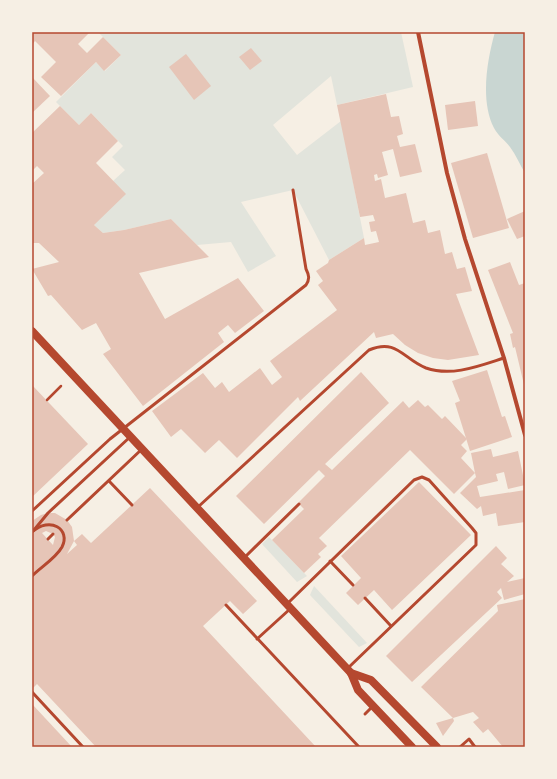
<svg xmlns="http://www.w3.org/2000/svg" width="557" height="779" font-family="Helvetica,sans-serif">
<rect width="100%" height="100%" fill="#f6efe4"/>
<g fill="#e2e4dc">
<polygon points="98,32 401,32 413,87 337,105 331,76 273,125 297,155 341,121 364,238 329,260 293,190 241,202 276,256 248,272 231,242 197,245 171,219 124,230 103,233 94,225 113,181 125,170 112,157 123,146 91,113 79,125 56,102 96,62 105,71 121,55"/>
<polygon points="269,537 307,576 297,582 262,544"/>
<polygon points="314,586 367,643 359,647 310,595"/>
</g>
<path fill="#c9d6d2" d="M495,32h30v141c-5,-8 -9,-18 -15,-26 -5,-7 -12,-11 -16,-19 -14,-27 -7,-68 1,-96z"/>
<g fill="#e6c5b7" fill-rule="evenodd">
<polygon points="32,32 90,32 78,44 87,53 103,37 121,55 104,71 96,62 61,96 41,77 56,62 35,41 32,45"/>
<polygon points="251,48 262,61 250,70 239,57"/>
<polygon points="186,54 211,86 194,100 169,67"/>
<polygon points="32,77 50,96 32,113"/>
<polygon points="386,94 391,117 399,116 403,134 397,136 400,147 415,144 422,172 400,177 393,149 382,152 388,175 378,178 377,174 374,175 375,181 381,179 385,198 406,193 413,223 425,220 428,233 440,230 445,254 452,252 457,269 465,267 472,291 456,294 479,355 448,360 433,358 418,353 405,345 393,334 376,338 374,332 300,401 298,397 237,458 219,440 205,453 181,429 171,437 152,411 203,373 215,388 222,382 229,392 260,368 272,385 282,377 270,361 337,310 318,285 323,281 316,271 328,263 329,260 364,238 365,245 379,242 376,231 371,232 369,222 375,221 373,215 360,217 337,105"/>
<polygon points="475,101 478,126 448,130 445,105"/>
<polygon points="60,106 79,125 91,113 118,141 96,163 126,194 94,225 103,233 124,230 171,219 209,257 139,273 165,319 238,278 264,311 235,333 228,325 218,333 224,342 143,406 103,354 111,349 96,323 82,330 51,295 48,296 32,269 59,262 39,243 32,243 32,184 44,173 37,166 32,171 32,133"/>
<polygon points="487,153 509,228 473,238 451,163"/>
<polygon points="525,211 525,236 517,239 507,219"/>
<polygon points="510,262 519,285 525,283 525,389 515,347 513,348 510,334 513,333 488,270"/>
<polygon points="487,370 502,417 505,416 512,437 470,451 455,403 460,401 452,381"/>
<polygon points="361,372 389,403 325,464 332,470 403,401 409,408 418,400 425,407 428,405 442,419 445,416 467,439 461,445 467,451 461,458 475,473 471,453 491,449 493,457 518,451 525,485 508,489 504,472 496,474 498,481 477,486 480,497 525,490 525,522 498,526 496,513 483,516 481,506 477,509 460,493 476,477 475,473 454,494 410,450 319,538 327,546 318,554 321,557 304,573 272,540 304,509 298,503 325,476 319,470 264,524 236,496"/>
<polygon points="32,385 88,444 32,497"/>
<polygon points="419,482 471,535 392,610 374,590 358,605 346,593 361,578 341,556"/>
<path d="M150,488l107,113 -14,13 -13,-13 -27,25 113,121h-220l-59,-63 -5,5v-168l9,-6 7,-2h7l12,7 5,7 2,14 -7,13 10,-9 -3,-4 8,-7 9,9zM46,531l7,3 2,3 -2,8 -11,-12z"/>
<polygon points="496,546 507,558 501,564 514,576 507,582 525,578 525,594 504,600 501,588 497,592 502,598 412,682 386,656"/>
<polygon points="525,599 525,747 503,747 488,729 483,733 473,722 479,718 473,712 453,718 421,687 498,611 497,605"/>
<polygon points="32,704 72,747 32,747"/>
<polygon points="453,718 454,721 443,736 436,723"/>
</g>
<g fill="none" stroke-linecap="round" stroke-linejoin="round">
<polyline stroke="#b5482f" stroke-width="2.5" points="47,400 61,386"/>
<g stroke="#b5482f" stroke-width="3">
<polyline points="109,481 132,505"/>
<path d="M198,507l171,-157c28,-12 34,9 57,18 26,9 53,-2 78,-10"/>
<path d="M32,511l78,-72 196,-154c4,-6 3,-10 0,-16l-13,-79"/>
<polyline points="67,520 142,449"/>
<polyline points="34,530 48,513 130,437"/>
<path d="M32,532c18,-16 39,-3 30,15 -6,11 -21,20 -30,29"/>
<polyline points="48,539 53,534"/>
<polyline points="245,557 299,504"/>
<polyline points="330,561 353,585"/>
<polyline points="365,598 391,626"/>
<polyline points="288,603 414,480 422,477 429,480 472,528 476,533 476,545 348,668"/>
<polyline points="226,605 359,747"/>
<polyline points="257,639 290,609"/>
<polyline points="32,692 83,747"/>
<polyline points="365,714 372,707"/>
<polyline points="460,747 469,739 475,747"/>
</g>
<polyline stroke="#b5482f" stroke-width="4" points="418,32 447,173 465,239 504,358 525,435"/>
<g stroke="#b5482f" stroke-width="8">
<polyline points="32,331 351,673 358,690 412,747"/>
<polyline points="351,673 371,680 437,747"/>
</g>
</g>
<rect width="557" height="779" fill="none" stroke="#f6efe4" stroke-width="66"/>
<rect x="33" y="33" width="491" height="713" fill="none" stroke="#b5482f" stroke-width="1.5"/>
</svg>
